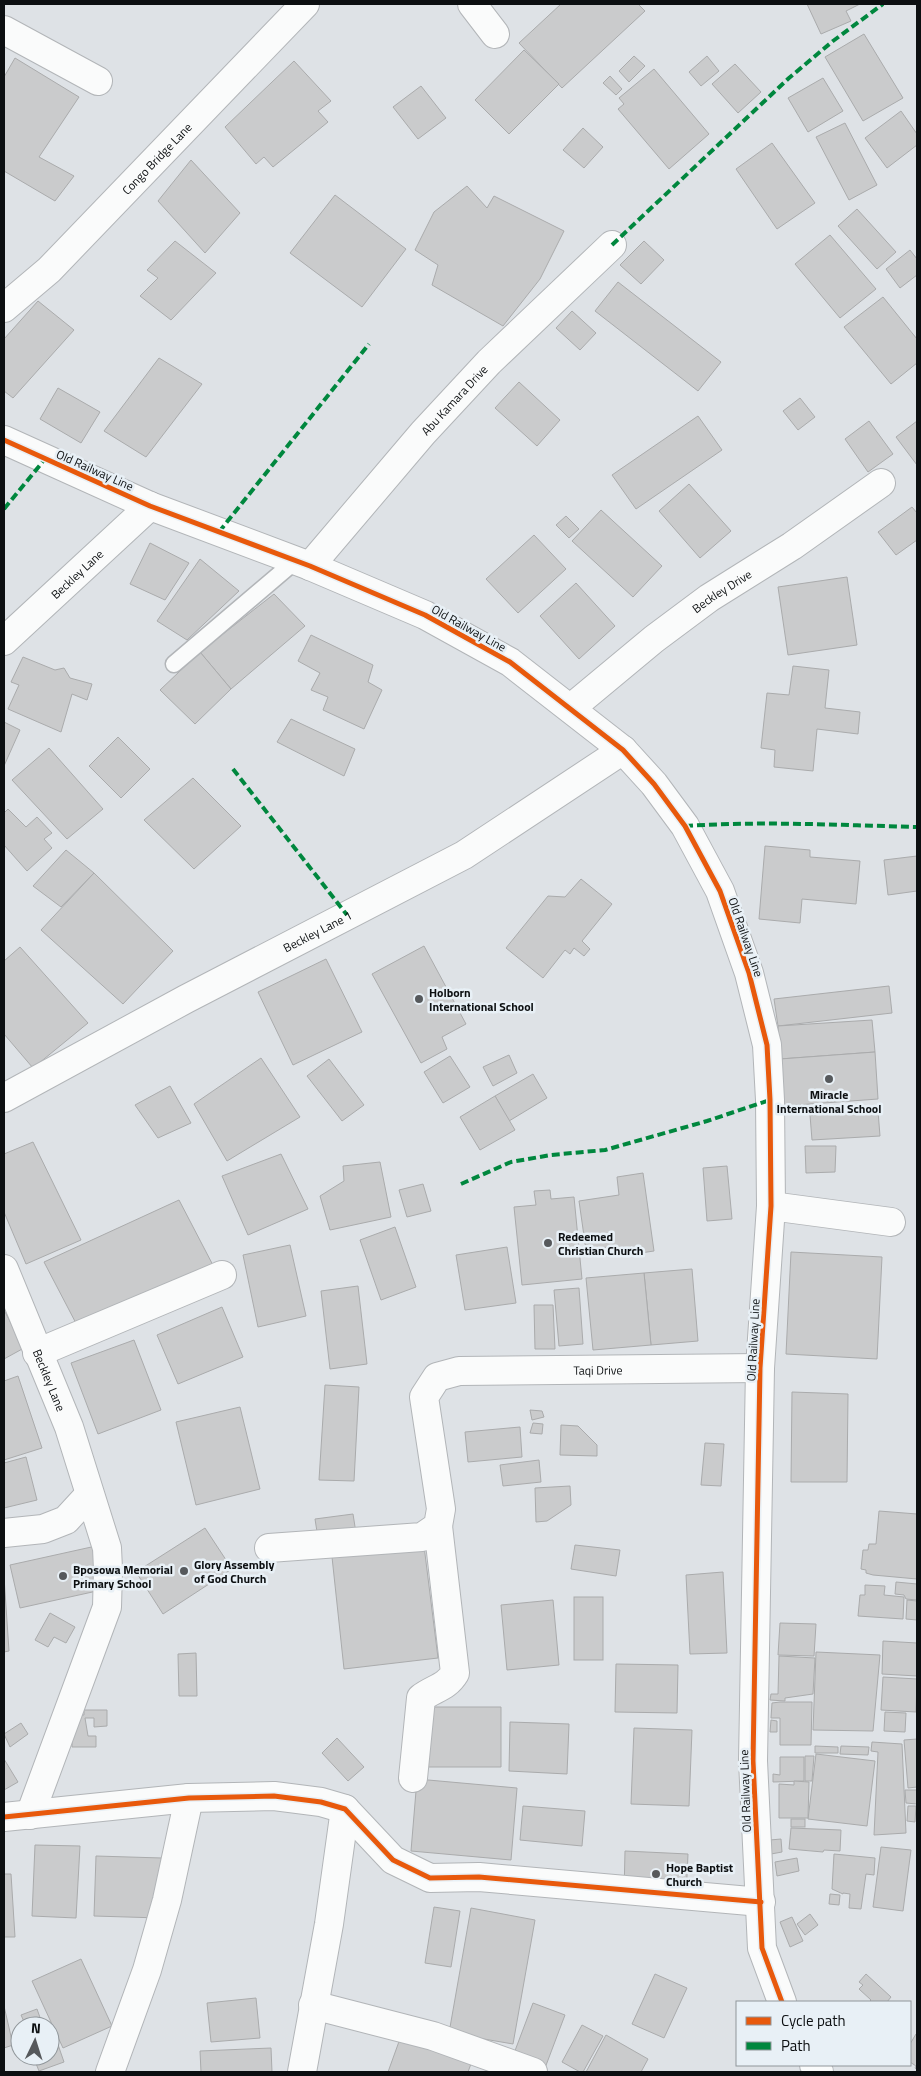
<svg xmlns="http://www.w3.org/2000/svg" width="921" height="2076" font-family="'Titillium Web',sans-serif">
<rect width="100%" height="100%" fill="#dee2e6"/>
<g fill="#cacbcc" stroke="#aaabac">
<polygon points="561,4 638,4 645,11 562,88 519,43"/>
<polygon points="807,4 860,4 846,11 851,21 821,34"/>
<polygon points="864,34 903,98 863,121 825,57"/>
<polygon points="524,50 559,84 509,134 475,100"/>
<polygon points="634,56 645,66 629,82 619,71"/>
<polygon points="707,56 719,71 701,86 689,72"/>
<polygon points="15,58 79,97 39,157 74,176 55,201 4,171 4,77"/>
<polygon points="294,61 331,101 318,111 328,122 273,167 264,157 256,164 225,127"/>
<polygon points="735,64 761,92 738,113 712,84"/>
<polygon points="654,69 709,134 669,169 618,109 624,104 619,98"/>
<polygon points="610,76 622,89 616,95 603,83"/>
<polygon points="823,78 843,111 808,132 788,98"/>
<polygon points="421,86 446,118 418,139 393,107"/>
<polygon points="901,111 917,134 917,145 887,168 865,138"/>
<polygon points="845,123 877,185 849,200 816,137"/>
<polygon points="583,128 603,147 584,168 563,150"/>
<polygon points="772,143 815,203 777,229 736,169"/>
<polygon points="191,160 240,213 205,253 158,201"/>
<polygon points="467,186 487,208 494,196 564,231 540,279 503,326 432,285 438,265 415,250 434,212"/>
<polygon points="335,195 406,249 362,307 290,253"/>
<polygon points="857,209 896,252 877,269 838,226"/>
<polygon points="830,235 876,289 840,318 795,264"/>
<polygon points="175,241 216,273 171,320 140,296 158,278 147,270"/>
<polygon points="644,241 664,260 641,284 620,265"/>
<polygon points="910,250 917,259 917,275 900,288 886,269"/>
<polygon points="618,282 721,362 698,391 595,311"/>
<polygon points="883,297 917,339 917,363 891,384 844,327"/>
<polygon points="38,301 74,330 13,398 4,391 4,339"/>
<polygon points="572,311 596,333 580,350 556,328"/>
<polygon points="159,358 202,384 146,457 104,431"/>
<polygon points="519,382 560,420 537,446 495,408"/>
<polygon points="58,388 100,412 81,443 40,419"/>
<polygon points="800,398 815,417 798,430 783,411"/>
<polygon points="698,416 722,450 636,509 612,475"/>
<polygon points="869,421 893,454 868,472 845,439"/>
<polygon points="917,421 917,465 896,437"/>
<polygon points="689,484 731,531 700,558 659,511"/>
<polygon points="912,507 917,513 917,540 896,555 878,532"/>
<polygon points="601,510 662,566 633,597 572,541"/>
<polygon points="566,516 579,529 569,538 556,525"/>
<polygon points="534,535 566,569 518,613 486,579"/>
<polygon points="150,543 189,563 165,600 130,584"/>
<polygon points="200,559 239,591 187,640 157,621"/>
<polygon points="847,577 857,645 788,655 778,587"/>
<polygon points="576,583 615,626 579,659 540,616"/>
<polygon points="274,594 305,626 231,689 200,652"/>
<polygon points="311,635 373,665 368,682 382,690 364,729 323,710 328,697 311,690 320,673 298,661"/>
<polygon points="200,652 231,689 195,724 160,690"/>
<polygon points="23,657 55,670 64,668 70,678 92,684 87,700 72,694 61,732 8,709 19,685 11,682"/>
<polygon points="793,666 829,670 825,708 860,712 858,734 817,729 813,771 774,767 775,750 761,748 767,693 789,695"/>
<polygon points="291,719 355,749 344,776 277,742"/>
<polygon points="4,722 20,730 4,766"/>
<polygon points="118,737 150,769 121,798 89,766"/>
<polygon points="49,748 103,809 67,839 12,780"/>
<polygon points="193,778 241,826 194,869 144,820"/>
<polygon points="8,809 26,827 37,817 52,833 44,839 52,848 27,871 4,845 4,813"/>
<polygon points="765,846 810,850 810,857 860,861 856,904 802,899 800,923 759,919"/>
<polygon points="66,850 94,873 61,907 33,886"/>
<polygon points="917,856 917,891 888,895 884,860"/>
<polygon points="94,873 173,951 123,1004 41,930"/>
<polygon points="581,879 612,904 582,941 590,949 584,956 574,948 570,954 565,950 543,978 506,948 548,896 565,897"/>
<polygon points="424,946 466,1024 442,1037 447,1049 421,1063 372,974"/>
<polygon points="20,947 88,1023 33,1068 4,1034 4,961"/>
<polygon points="326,959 362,1032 293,1065 258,992"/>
<polygon points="889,986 892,1013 778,1026 774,999"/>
<polygon points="872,1020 875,1052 780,1059 778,1026"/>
<polygon points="875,1052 878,1099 783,1106 780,1059"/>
<polygon points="509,1055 517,1073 493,1086 483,1067"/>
<polygon points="450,1056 470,1087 443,1103 424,1072"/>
<polygon points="261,1058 300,1117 227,1161 194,1104"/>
<polygon points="329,1059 364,1105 342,1121 307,1076"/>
<polygon points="533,1074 547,1098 509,1121 495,1096"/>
<polygon points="170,1086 191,1123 158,1138 135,1105"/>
<polygon points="495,1096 515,1130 480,1150 460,1117"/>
<polygon points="878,1111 880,1136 812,1140 810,1115"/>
<polygon points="33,1142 81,1240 26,1264 4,1212 4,1154"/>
<polygon points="805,1146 836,1146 835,1172 806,1173"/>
<polygon points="281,1154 308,1209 248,1235 222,1176"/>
<polygon points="380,1162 391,1217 330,1230 320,1196 344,1181 343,1166"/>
<polygon points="727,1166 732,1219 707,1221 703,1168"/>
<polygon points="643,1173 654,1251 620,1256 615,1246 586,1250 579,1201 619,1195 617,1177"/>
<polygon points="423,1184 431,1211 407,1217 399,1190"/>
<polygon points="550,1190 551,1199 574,1197 582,1279 522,1285 514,1207 536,1205 534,1191"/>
<polygon points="179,1200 216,1271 79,1329 44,1262"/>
<polygon points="395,1227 416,1287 381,1300 360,1240"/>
<polygon points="290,1245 306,1316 258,1327 243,1255"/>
<polygon points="507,1247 516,1303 465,1310 456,1255"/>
<polygon points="791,1252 882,1257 877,1359 786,1354"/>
<polygon points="692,1269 698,1341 651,1345 644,1273"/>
<polygon points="644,1273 651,1345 593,1350 586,1278"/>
<polygon points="358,1286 367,1364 330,1369 321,1291"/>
<polygon points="579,1288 583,1344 559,1346 554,1290"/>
<polygon points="534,1305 553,1305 555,1349 535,1349"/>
<polygon points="222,1307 243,1357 178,1384 157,1335"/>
<polygon points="4,1310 24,1348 4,1359"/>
<polygon points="134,1340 161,1410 98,1434 71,1363"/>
<polygon points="18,1376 42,1448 4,1460 4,1381"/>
<polygon points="325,1385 359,1387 354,1481 319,1480"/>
<polygon points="792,1392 848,1394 847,1482 791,1482"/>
<polygon points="240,1407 260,1489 196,1505 176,1422"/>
<polygon points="530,1410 542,1411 544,1417 532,1420"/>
<polygon points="533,1423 543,1424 542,1434 530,1433"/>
<polygon points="561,1425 578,1426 597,1445 597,1456 560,1455"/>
<polygon points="520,1427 522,1457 468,1462 465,1432"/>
<polygon points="705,1443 724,1444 721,1486 701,1485"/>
<polygon points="26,1457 37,1500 4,1508 4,1463"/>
<polygon points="539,1460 541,1482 503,1486 500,1465"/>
<polygon points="570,1486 571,1505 547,1521 536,1522 535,1488"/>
<polygon points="879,1511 917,1514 917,1579 873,1575 866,1573 866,1570 861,1569 863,1550 868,1550 869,1544 876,1544"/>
<polygon points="353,1514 356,1533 318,1538 315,1519"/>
<polygon points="205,1528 232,1569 163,1614 136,1572"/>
<polygon points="105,1544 115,1587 20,1608 10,1565"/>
<polygon points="575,1545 620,1550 616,1576 571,1569"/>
<polygon points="424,1546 438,1658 344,1669 332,1557"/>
<polygon points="723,1572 727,1653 690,1654 686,1575"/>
<polygon points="4,1577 9,1651 4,1652"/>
<polygon points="896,1582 917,1584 917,1600 906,1599 904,1595 895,1594"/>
<polygon points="865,1585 885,1586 884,1595 904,1597 903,1619 858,1616 860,1595 865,1595"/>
<rect x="574" y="1597" width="29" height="63"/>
<polygon points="553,1600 559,1665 507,1670 501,1605"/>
<polygon points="907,1600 917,1601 917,1620 906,1619"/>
<polygon points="50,1613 75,1627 66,1643 54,1637 48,1647 35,1640"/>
<polygon points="780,1623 816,1624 814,1656 778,1655"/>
<polygon points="883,1641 917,1643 917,1676 882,1674"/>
<polygon points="816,1652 880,1655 873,1731 813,1730"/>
<polygon points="196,1653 197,1696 179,1696 178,1654"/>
<polygon points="779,1656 815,1658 813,1694 785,1698 785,1701 770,1700 771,1694 778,1694"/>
<polygon points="616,1664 678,1665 677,1713 615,1712"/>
<polygon points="883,1677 917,1679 916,1712 881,1710"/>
<polygon points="780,1702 812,1702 811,1745 780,1745 780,1718 771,1718 772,1703"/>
<polygon points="421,1707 501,1707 501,1767 422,1767"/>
<polygon points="84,1710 107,1710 107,1726 94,1727 94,1718 85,1718 88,1736 96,1736 96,1747 72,1747 72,1715 84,1715"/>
<polygon points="885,1712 906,1713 905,1732 884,1731"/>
<polygon points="771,1720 777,1721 777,1732 770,1732"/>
<polygon points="510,1722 569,1724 567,1774 509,1771"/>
<polygon points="21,1723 28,1734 10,1747 4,1734"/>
<polygon points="634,1728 692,1730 689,1806 631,1804"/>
<polygon points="337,1738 364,1767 348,1781 322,1753"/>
<polygon points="917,1739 917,1787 908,1788 904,1740"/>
<polygon points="872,1742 902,1744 906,1833 874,1835 878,1752 871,1751"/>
<polygon points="815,1746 838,1747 838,1753 815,1753"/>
<polygon points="841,1746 869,1747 868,1755 840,1754"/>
<polygon points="816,1754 875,1761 867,1826 808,1819"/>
<polygon points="805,1756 814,1756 812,1781 805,1781"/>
<polygon points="780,1757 804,1757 804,1781 773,1782 773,1774 780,1775"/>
<polygon points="4,1759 18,1782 4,1790"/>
<polygon points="417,1779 517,1788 511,1860 411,1851"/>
<polygon points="794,1781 809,1782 808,1818 779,1818 779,1784 794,1785"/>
<polygon points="905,1790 917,1790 917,1804 906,1803"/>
<polygon points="523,1806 585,1811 582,1846 520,1840"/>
<polygon points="908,1806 916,1806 915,1822 907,1821"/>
<rect x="791" y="1819" width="14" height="8"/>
<polygon points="791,1828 841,1830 840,1851 824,1850 823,1852 789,1849"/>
<polygon points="781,1839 782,1852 771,1854 770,1840"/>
<polygon points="35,1845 80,1846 76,1918 32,1916"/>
<polygon points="881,1847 911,1850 903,1911 873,1907"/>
<polygon points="625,1851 688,1854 686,1897 624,1894"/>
<polygon points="834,1854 875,1858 874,1875 866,1874 861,1909 849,1908 850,1894 843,1893 843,1894 832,1889"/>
<polygon points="96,1856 162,1858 160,1918 94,1916"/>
<polygon points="797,1858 799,1871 777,1876 775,1862"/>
<polygon points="4,1874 11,1874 15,1937 4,1937"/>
<polygon points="830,1894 840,1895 839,1905 829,1904"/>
<polygon points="434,1907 460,1911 451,1967 425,1963"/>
<polygon points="471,1908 535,1920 513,2044 449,2033"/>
<polygon points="810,1914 818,1925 805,1935 797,1924"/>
<polygon points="792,1917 803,1941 790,1947 780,1922"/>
<polygon points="81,1959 112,2026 63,2048 32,1981"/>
<polygon points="655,1974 687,1988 664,2038 632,2024"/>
<polygon points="866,1974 891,1997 887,2002 869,2002 871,2000 859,1989 863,1985 859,1982"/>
<polygon points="256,1998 260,2038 211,2042 207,2003"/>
<polygon points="533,2003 565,2015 545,2068 513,2056"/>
<polygon points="4,2006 13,2045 4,2048"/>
<polygon points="37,2009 43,2026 26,2026 21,2015"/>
<polygon points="582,2025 603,2036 583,2072 580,2072 562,2062"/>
<polygon points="916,2034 917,2035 917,2070 915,2068 916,2066 910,2062 910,2044"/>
<polygon points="606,2035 648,2059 641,2072 586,2072"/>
<polygon points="55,2036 64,2062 39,2071 33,2056 50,2056 50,2038"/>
<polygon points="401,2036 472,2061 468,2072 388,2072"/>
<polygon points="271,2048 272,2072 201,2072 200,2051"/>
</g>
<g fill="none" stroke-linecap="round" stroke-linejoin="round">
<defs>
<polyline id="service" points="174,664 294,562"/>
<g id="minor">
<polyline points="472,4 495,34"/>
<polyline points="4,30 98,81"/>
<path id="s1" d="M4,308l45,-38 256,-266"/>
<path id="s2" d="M310,566l113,-133 66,-71 123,-117"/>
<path id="s3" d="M4,641l146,-135"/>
<path id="s4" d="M571,708l83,-69 55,-41 83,-52 89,-63"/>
<path id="s5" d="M4,1098l182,-99 278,-144 159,-105"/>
<polyline points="771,1206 891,1222"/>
<path id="s6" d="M4,1269l65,158 38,121 1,21 -1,38 -77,208"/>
<polyline points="37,1353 222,1275"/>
<polyline points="4,1533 43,1529 66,1520 89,1495"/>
<path id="s7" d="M269,1548l153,-11 16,-11 3,-17 -17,-112 13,-20 22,-6 301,-3"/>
<path d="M413,1778l8,-80c13,-10 25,-10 34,-25l-17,-147"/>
<polyline points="4,1817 189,1798 274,1796 321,1802 345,1809 393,1860 430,1878 479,1877 761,1902"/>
<polyline points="313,2005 433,2036 533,2072"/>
<polyline points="110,2072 147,1970 167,1900 189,1798"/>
<polyline points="302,2072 329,1924 345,1809"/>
</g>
<g id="tertiary">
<polyline points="4,440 150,506 310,566 425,615 510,662 623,750 654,784 685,826 720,891 749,973 767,1045 770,1100 771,1206 760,1368 753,1761 762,1948 782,2002"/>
<polyline points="814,2065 819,2072"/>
</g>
</defs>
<use href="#service" stroke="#b2b5b8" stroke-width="19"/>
<use href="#minor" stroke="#b2b5b8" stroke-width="30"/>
<use href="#tertiary" stroke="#b2b5b8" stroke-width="30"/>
<use href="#service" stroke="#fafbfb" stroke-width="16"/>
<use href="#minor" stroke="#fafbfb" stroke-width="28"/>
<use href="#tertiary" stroke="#fafbfb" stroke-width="28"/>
<g stroke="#00873e" stroke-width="4" stroke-dasharray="8 4" stroke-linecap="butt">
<polyline points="612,245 789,78 833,41 883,4"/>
<polyline points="4,509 45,459"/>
<polyline points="219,532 369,344"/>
<polyline points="233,769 347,915"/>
<path d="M685,826c77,-5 154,-1 231,1"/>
<polyline points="461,1184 511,1162 551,1155 605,1150 707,1121 770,1100"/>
</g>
<defs>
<g id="cycleway">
<polyline points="4,440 150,506 310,566 425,615 510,662 623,750 654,784 685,826 720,891 749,973 767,1045 770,1100 771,1206 760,1368 753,1761 762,1948 782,2002"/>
<polyline points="4,1817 189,1798 274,1796 321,1802 345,1809 393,1860 430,1878 479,1877 761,1902"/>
</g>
</defs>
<use href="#cycleway" stroke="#e8f0f6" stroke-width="8"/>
<use href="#cycleway" stroke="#e8590c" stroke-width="5"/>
</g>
<g fill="#56595c" stroke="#e8f0f6" stroke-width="2">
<circle cx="419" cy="999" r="5"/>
<circle cx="829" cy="1079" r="5"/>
<circle cx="548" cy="1243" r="5"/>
<circle cx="184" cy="1571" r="5"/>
<circle cx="63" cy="1576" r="5"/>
<circle cx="656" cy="1874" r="5"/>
</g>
<g text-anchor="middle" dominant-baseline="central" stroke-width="5" stroke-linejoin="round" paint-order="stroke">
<g font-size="12" fill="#0c0f11" stroke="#e8f0f6">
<text stroke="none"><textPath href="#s1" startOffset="214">Congo Bridge Lane</textPath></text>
<text stroke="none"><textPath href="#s2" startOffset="220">Abu Kamara Drive</textPath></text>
<text transform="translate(95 470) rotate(24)">Old Railway Line</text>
<text stroke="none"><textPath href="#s3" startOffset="99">Beckley Lane</textPath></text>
<text stroke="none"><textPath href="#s4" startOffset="191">Beckley Drive</textPath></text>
<text transform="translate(469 628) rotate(29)">Old Railway Line</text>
<text stroke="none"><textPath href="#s5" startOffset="355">Beckley Lane 1</textPath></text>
<text transform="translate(746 937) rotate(71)">Old Railway Line</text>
<text transform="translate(753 1340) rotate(-87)">Old Railway Line</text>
<text stroke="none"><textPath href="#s7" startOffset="489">Taqi Drive</textPath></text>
<text stroke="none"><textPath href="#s6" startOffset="120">Beckley Lane</textPath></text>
<text transform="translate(745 1791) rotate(-92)">Old Railway Line</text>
</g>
<g font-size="12" font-weight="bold" fill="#0c0f11" stroke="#e8f0f6" text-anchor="start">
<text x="429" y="992">Holborn<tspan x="429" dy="14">International School</tspan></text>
<text x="829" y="1094" text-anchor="middle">Miracle<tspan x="829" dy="14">International School</tspan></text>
<text x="558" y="1236">Redeemed<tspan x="558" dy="14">Christian Church</tspan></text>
<text x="194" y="1564">Glory Assembly<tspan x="194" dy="14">of God Church</tspan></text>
<text x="73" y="1569">Bposowa Memorial<tspan x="73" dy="14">Primary School</tspan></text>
<text x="666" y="1867">Hope Baptist<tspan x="666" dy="14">Church</tspan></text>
</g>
</g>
<rect width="921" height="2076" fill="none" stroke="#0c0f11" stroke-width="10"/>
<rect x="736" y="2001" width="175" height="65" fill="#e8f0f6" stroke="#90969a"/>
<rect x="746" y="2017" width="25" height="8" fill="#e8590c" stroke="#90969a"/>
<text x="781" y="2026" font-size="15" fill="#0c0f11">Cycle path</text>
<rect x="746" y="2042" width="25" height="8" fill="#00873e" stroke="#90969a"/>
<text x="781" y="2051" font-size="15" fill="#0c0f11">Path</text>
<g transform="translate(35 2041) rotate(4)"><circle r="24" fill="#e8f0f6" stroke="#90969a"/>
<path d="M0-4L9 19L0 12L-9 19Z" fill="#56595c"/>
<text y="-8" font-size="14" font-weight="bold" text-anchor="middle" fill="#0c0f11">N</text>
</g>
</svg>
